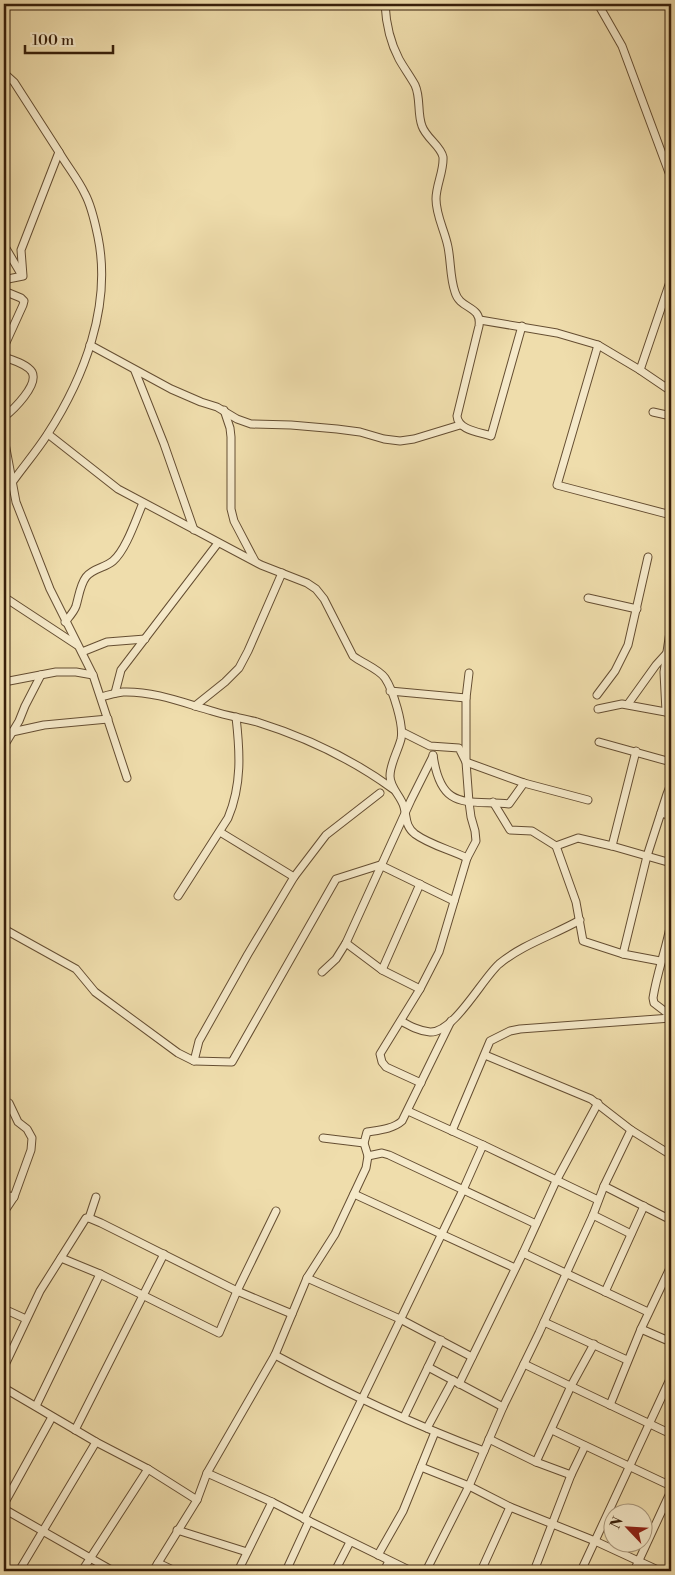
<svg xmlns="http://www.w3.org/2000/svg" width="675" height="1575" font-family="'Libre Bodoni',serif">
<rect width="100%" height="100%" fill="#efddac"/>
<filter id="stains"><feTurbulence type="fractalNoise" baseFrequency=".004" numOctaves="4"/><feColorMatrix values="0 0 0 0 .2 0 0 0 0 .09 0 0 0 0 .02 0 0 0 .5 -.17"/></filter>
<radialGradient id="worn" r=".72"><stop offset=".6" stop-color="#630" stop-opacity="0"/><stop offset="1" stop-color="#630" stop-opacity=".3"/></radialGradient>
<g fill="none" stroke-linecap="round" stroke-linejoin="round">
<defs>
<g id="minor">
<path d="M385,4c1,19 5,38 14,55 5,9 11,17 16,26 6,13 2,28 7,41 4,12 19,20 21,31 1,14 -7,28 -7,42 0,17 9,32 12,48 3,15 2,31 7,45 5,18 27,13 24,34l-22,90c1,14 22,16 34,20l31,-110"/>
<polyline points="598,4 622,46 671,178"/>
<polyline points="4,73 14,82 59,152 21,250 23,276 8,279 4,284"/>
<polyline points="4,245 21,274"/>
<polyline points="4,291 21,298 24,301 23,305 4,347"/>
<polyline points="480,320 557,333 598,345 640,370 668,389"/>
<polyline points="90,345 171,389 201,402 217,407 237,419 251,424 291,425 337,429 360,432 384,439 400,441 414,439 460,425"/>
<polyline points="598,345 557,485 671,515"/>
<path d="M4,357c8,3 23,7 28,15 7,13 -19,38 -28,45"/>
<polyline points="640,370 671,279"/>
<polyline points="135,371 164,444 194,530"/>
<polyline points="224,410 230,428 231,437 231,509 234,521 255,561"/>
<polyline points="653,412 671,416"/>
<path d="M48,434l70,55 143,76 46,18 9,6 8,10 29,57c9,7 26,13 32,22 8,12 19,47 16,61 -3,12 -11,25 -11,37 0,12 11,20 14,31 3,11 1,19 11,27 15,11 36,16 52,24"/>
<polyline points="4,438 16,502 50,589 93,675 127,778"/>
<path d="M11,484c12,-17 25,-32 36,-49 37,-57 65,-129 51,-198 -3,-14 -6,-30 -13,-43 -7,-15 -18,-28 -26,-42"/>
<polyline points="4,597 77,645"/>
<polyline points="588,598 637,609"/>
<path d="M65,622c4,-5 9,-10 11,-16 3,-10 4,-21 10,-29 7,-9 19,-9 27,-16 13,-11 23,-42 30,-58"/>
<polyline points="82,652 107,642 145,639"/>
<polyline points="4,682 56,672 76,672 93,675"/>
<polyline points="390,691 466,698"/>
<polyline points="115,693 121,670 218,543"/>
<polyline points="597,695 615,671 628,645 648,557"/>
<path d="M101,697c7,-2 15,-4 22,-5 31,-1 61,11 89,19 15,5 30,7 45,11 48,15 95,37 136,67"/>
<polyline points="628,704 656,665 666,654"/>
<polyline points="195,706 225,682 239,668 248,651 282,573"/>
<polyline points="598,709 622,704 671,713"/>
<polyline points="666,712 664,672 671,625"/>
<polyline points="12,732 44,725 108,719"/>
<polyline points="402,732 430,746 459,748 466,762 524,783 588,800"/>
<polyline points="599,742 671,762"/>
<polyline points="4,746 19,721 25,706 41,675"/>
<path d="M433,755c8,56 32,45 76,49l15,-21"/>
<polyline points="493,802 510,830 532,831 556,846 576,902 583,941 623,954 660,961"/>
<polyline points="661,813 671,816"/>
<polyline points="220,832 294,877 326,835 380,793"/>
<polyline points="556,846 578,838 612,846 671,863"/>
<polyline points="612,846 636,751"/>
<path d="M178,896l50,-78c14,-33 12,-66 8,-101"/>
<path d="M671,922c-4,25 -14,50 -18,76l1,5 17,13"/>
<polyline points="4,929 76,969 95,992 178,1053 194,1061 232,1062 336,879 380,865 454,901"/>
<polyline points="346,943 382,970 420,989"/>
<polyline points="623,954 647,856 667,794 671,784"/>
<polyline points="382,970 420,884"/>
<polyline points="322,972 336,959 346,943 411,800 433,756"/>
<path d="M401,1021c9,5 18,10 29,11 24,1 52,-53 69,-68 24,-20 55,-29 81,-44"/>
<polyline points="485,1055 591,1099 631,1130 671,1155"/>
<polyline points="194,1061 199,1041 248,954 294,877"/>
<polyline points="421,1083 386,1067 382,1062 380,1054 420,989 439,952 467,858 476,841 475,831 471,817 469,802 466,762 466,698 469,673"/>
<polyline points="408,1111 483,1145"/>
<polyline points="452,1131 490,1041 510,1031 520,1029 671,1018"/>
<polyline points="323,1138 364,1143"/>
<polyline points="368,1156 382,1153 389,1155 536,1224"/>
<polyline points="604,1186 671,1220"/>
<polyline points="354,1194 515,1268"/>
<polyline points="4,1195 14,1197"/>
<polyline points="4,1212 14,1197 31,1150 32,1138 27,1129 18,1122 9,1103"/>
<polyline points="593,1215 631,1234"/>
<polyline points="89,1218 96,1197"/>
<polyline points="523,1253 648,1312"/>
<polyline points="61,1258 100,1274 219,1333 237,1291 276,1211"/>
<polyline points="307,1278 400,1319 472,1357"/>
<polyline points="605,1292 644,1206"/>
<polyline points="4,1309 26,1319"/>
<polyline points="544,1322 627,1360"/>
<polyline points="641,1329 671,1342"/>
<path d="M275,1355c67,36 137,69 209,96"/>
<polyline points="524,1364 671,1434"/>
<polyline points="4,1367 40,1291 86,1218 89,1218 101,1223 237,1291 292,1314"/>
<polyline points="428,1367 503,1407"/>
<polyline points="459,1384 523,1253 556,1181 598,1103"/>
<polyline points="4,1388 96,1442 148,1469 197,1500"/>
<polyline points="610,1405 641,1329 671,1266"/>
<polyline points="36,1406 100,1274"/>
<polyline points="404,1417 441,1340"/>
<polyline points="427,1428 453,1380"/>
<polyline points="75,1430 164,1254"/>
<polyline points="552,1430 671,1486"/>
<polyline points="489,1439 536,1462 571,1475"/>
<polyline points="536,1462 571,1386 594,1344"/>
<polyline points="421,1467 469,1486 510,1507 595,1541 660,1571"/>
<polyline points="207,1473 272,1502 309,1521 411,1571"/>
<polyline points="4,1504 52,1417"/>
<polyline points="4,1509 113,1571"/>
<polyline points="304,1519 463,1190 483,1145 598,1200"/>
<polyline points="177,1530 247,1552"/>
<polyline points="378,1555 403,1511 435,1432"/>
<polyline points="158,1563 175,1571"/>
<polyline points="19,1571 96,1442"/>
<polyline points="82,1571 148,1469"/>
<path d="M153,1571l44,-71 10,-27 68,-118 32,-77 28,-44 31,-66 2,-12 -4,-13 3,-11c12,-2 26,-3 35,-11l49,-100"/>
<polyline points="238,1571 272,1502"/>
<polyline points="286,1571 309,1521"/>
<polyline points="335,1571 350,1542"/>
<polyline points="384,1571 389,1561"/>
<polyline points="426,1571 469,1486 503,1407 539,1333 593,1215 604,1186 631,1130"/>
<polyline points="481,1571 510,1507"/>
<polyline points="534,1571 571,1475 585,1446"/>
<polyline points="581,1571 671,1377"/>
<polyline points="634,1571 671,1491"/>
</g>
</defs>
<use href="#minor" stroke="#654e32" stroke-width="9"/>
<use href="#minor" stroke="#f5e9c9" stroke-width="7"/>
</g>
<rect width="675" height="1575" fill="none" stroke="#efddac" stroke-width="20"/>
<rect x="5" y="5" width="665" height="1565" fill="none" stroke="#371f0a" stroke-width="2.5"/>
<rect x="10" y="10" width="655" height="1555" fill="none" stroke="#371f0a"/>
<g transform="translate(628 1528) rotate(295)"><circle r="24" fill="#f5e9c9" stroke="#a9987d"/>
<path d="M0-4L9 19L0 12L-9 19Z" fill="#8f2418"/>
<text y="-8" font-size="14" font-weight="bold" text-anchor="middle" fill="#371f0a">N</text>
</g>
<path d="M25 45v8h88v-8" fill="none" stroke="#371f0a" stroke-width="2.5"/>
<text x="32" y="45" font-size="15" fill="#371f0a" stroke="#f5e9c9" stroke-width="4" paint-order="stroke">100 m</text>
<rect width="100%" height="100%" filter="url(#stains)"/>
<rect width="100%" height="100%" fill="url(#worn)"/>
</svg>
